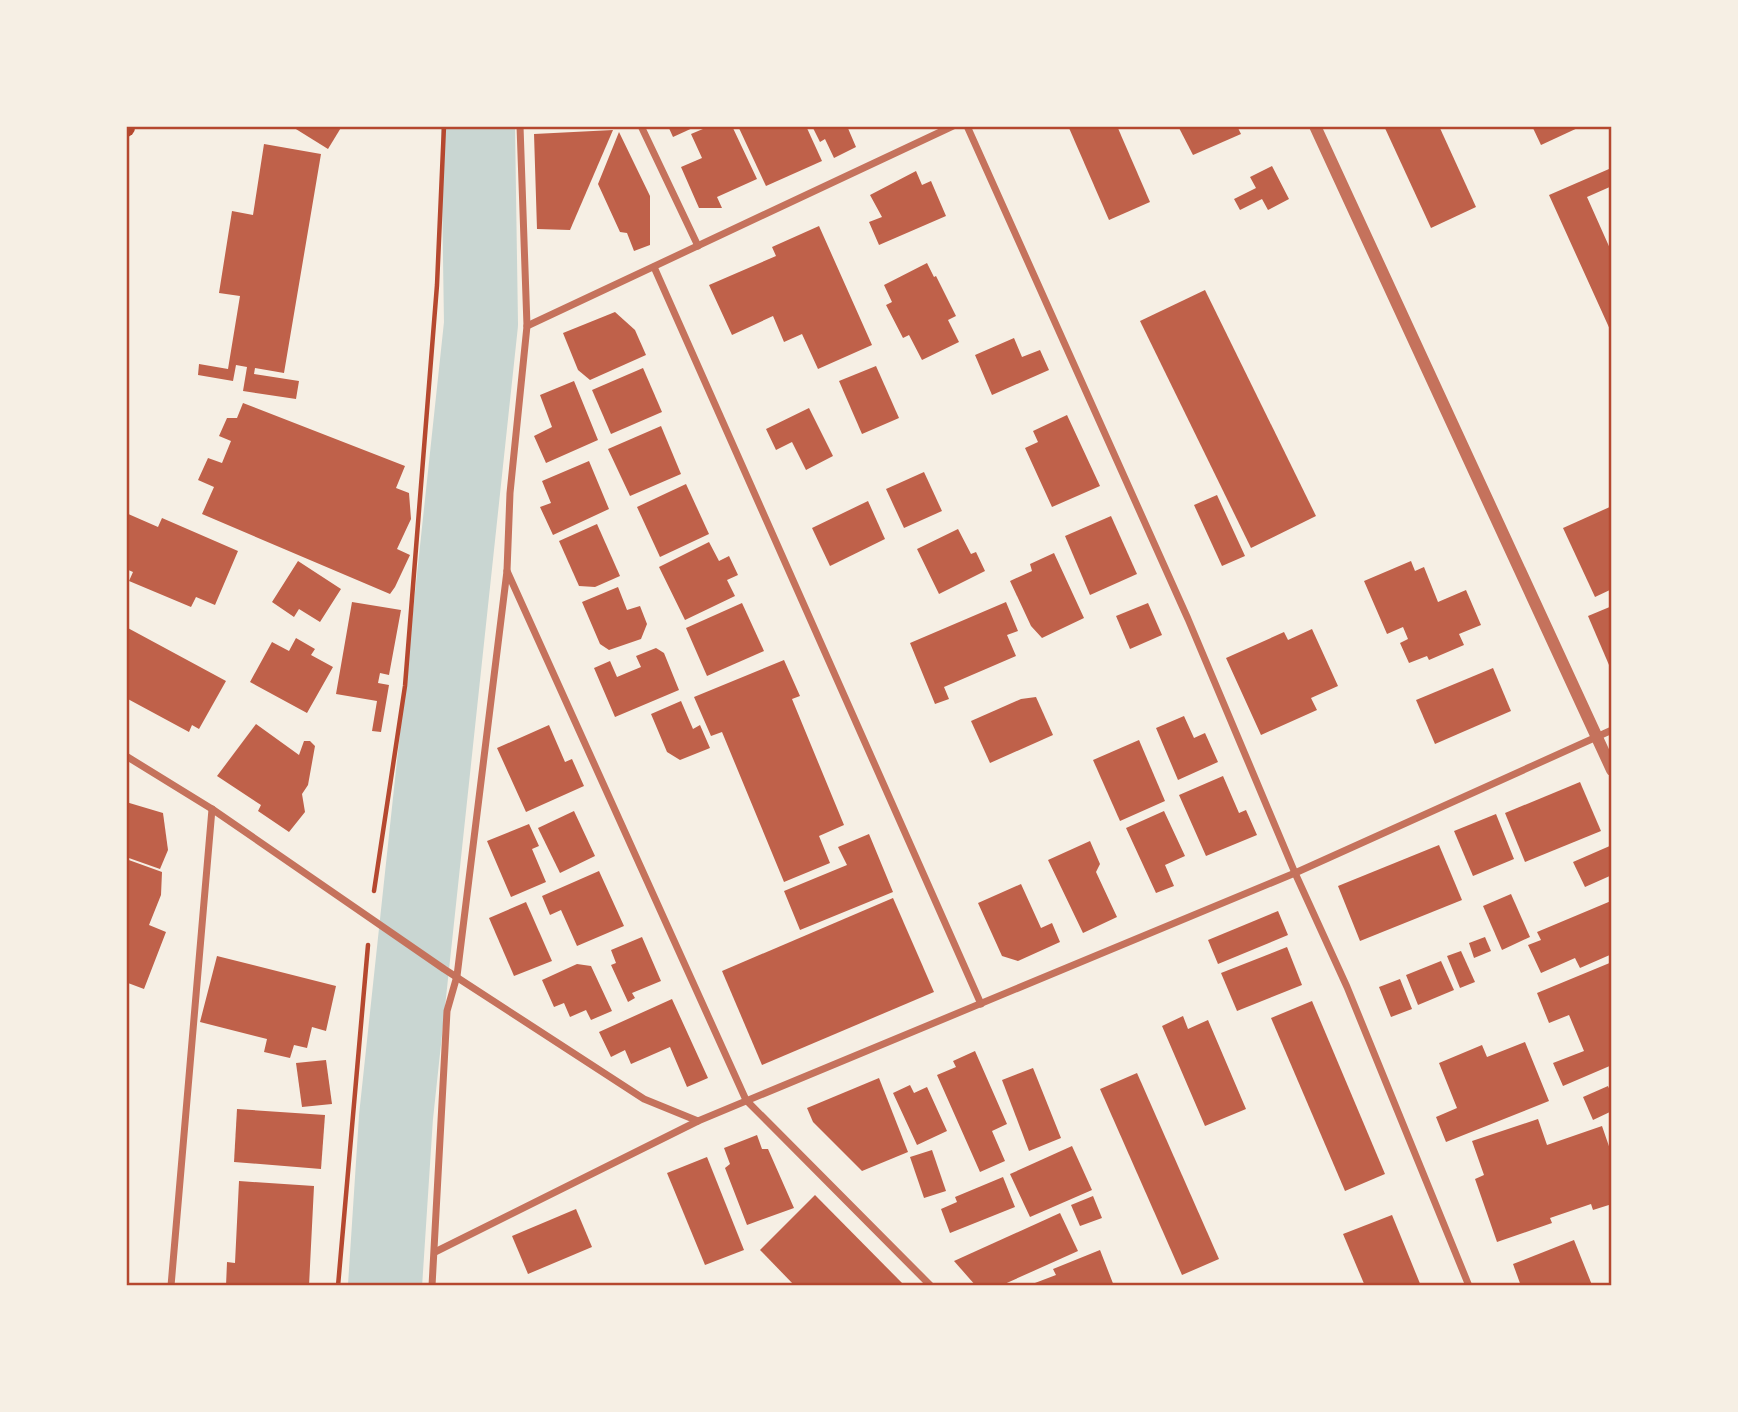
<svg xmlns="http://www.w3.org/2000/svg" width="1738" height="1412" font-family="Overpass,sans-serif">
<rect width="100%" height="100%" fill="#f6efe4"/>
<g fill="none" stroke-linecap="round" stroke-linejoin="round">
<polyline stroke="#c9d6d2" stroke-width="74" points="385,1286 396,1117 481,324 478,126"/>
</g>
<g fill="#bf614a">
<polygon points="291,126 342,126 328,149"/>
<polygon points="668,126 697,126 673,137"/>
<polygon points="710,126 732,126 757,179 717,197 722,208 699,208 681,167 702,158 691,134"/>
<polygon points="738,126 806,126 822,161 766,186"/>
<polygon points="812,126 847,126 856,147 834,158 825,139 820,142"/>
<polygon points="1074,126 1117,126 1150,202 1109,220 1069,128"/>
<polygon points="1178,126 1237,126 1241,134 1193,155"/>
<polygon points="1384,126 1439,126 1476,207 1431,228"/>
<polygon points="1532,126 1582,126 1541,145"/>
<polygon points="613,130 570,230 537,229 534,134"/>
<polygon points="619,132 650,196 650,245 634,251 627,233 620,232 598,184"/>
<polygon points="264,144 321,154 284,373 255,368 254,374 299,381 296,399 243,391 247,367 236,365 233,381 198,375 199,364 228,369 240,296 219,293 232,211 253,215"/>
<polygon points="1272,166 1289,199 1268,210 1262,199 1240,210 1234,199 1256,188 1250,177"/>
<polygon points="1609,169 1612,175 1612,186 1587,197 1612,253 1612,334 1549,195"/>
<polygon points="916,171 922,185 931,181 946,216 879,245 869,222 882,217 870,195"/>
<polygon points="819,226 872,345 818,369 802,334 784,342 773,316 732,335 709,285 776,256 772,247"/>
<polygon points="927,263 934,277 936,276 956,316 948,320 959,342 922,360 909,335 903,338 886,305 892,302 884,285"/>
<polygon points="1205,290 1316,516 1251,548 1140,321"/>
<polygon points="615,312 635,330 646,355 590,380 578,370 563,333"/>
<polygon points="1014,338 1022,357 1040,350 1049,370 992,395 975,355"/>
<polygon points="876,366 899,418 862,434 839,381"/>
<polygon points="643,368 662,412 611,434 592,390"/>
<polygon points="574,381 598,440 546,463 534,436 552,427 540,395"/>
<polygon points="243,403 405,466 396,488 409,493 411,519 397,549 410,555 395,587 390,594 202,514 214,487 198,480 208,458 222,463 231,441 219,436 227,418 237,418"/>
<polygon points="809,408 833,456 806,470 792,442 776,450 766,429"/>
<polygon points="1067,415 1100,486 1052,507 1025,448 1038,442 1033,431"/>
<polygon points="661,426 681,474 630,496 608,449"/>
<polygon points="589,461 609,509 553,535 540,507 551,503 542,481"/>
<polygon points="924,472 942,511 904,528 886,489"/>
<polygon points="686,484 709,534 660,557 637,507"/>
<polygon points="1217,495 1245,556 1222,566 1194,505"/>
<polygon points="868,501 885,539 830,566 812,528"/>
<polygon points="1612,506 1612,589 1595,597 1563,528"/>
<polygon points="126,513 158,527 162,518 238,551 215,605 196,597 191,607 129,581 133,572 126,569"/>
<polygon points="1111,516 1137,574 1090,595 1065,536"/>
<polygon points="597,524 620,576 595,587 579,586 559,541"/>
<polygon points="958,529 971,554 976,552 985,571 939,594 917,549"/>
<polygon points="709,542 719,561 729,556 738,575 727,580 735,596 685,620 659,567"/>
<polygon points="1054,553 1084,618 1042,638 1031,626 1010,581 1032,571 1030,564"/>
<polygon points="298,561 341,589 320,622 299,609 294,617 272,602"/>
<polygon points="1411,561 1415,571 1424,567 1438,602 1466,590 1481,625 1459,634 1464,645 1429,660 1427,656 1409,663 1400,643 1408,639 1403,627 1387,634 1364,581"/>
<polygon points="618,587 627,610 640,606 647,624 641,639 609,650 600,644 582,602"/>
<polygon points="352,602 401,610 389,675 380,673 378,683 389,685 381,732 372,731 377,701 336,694"/>
<polygon points="1006,602 1018,631 1007,635 1016,656 944,687 949,699 935,704 910,643"/>
<polygon points="742,603 764,651 707,676 686,628"/>
<polygon points="1148,603 1162,635 1130,649 1116,616"/>
<polygon points="1612,606 1612,672 1588,616"/>
<polygon points="126,627 226,681 199,729 192,725 189,732 126,698"/>
<polygon points="1312,629 1338,686 1311,698 1317,710 1261,735 1226,658 1284,632 1288,640"/>
<polygon points="296,638 315,649 311,655 333,667 307,713 250,682 272,642 289,651"/>
<polygon points="656,648 664,653 679,690 615,717 594,668 610,661 617,677 641,667 636,656"/>
<polygon points="784,660 800,696 792,699 844,825 819,836 830,863 784,882 722,732 711,736 694,697"/>
<polygon points="1493,668 1511,711 1435,744 1416,700"/>
<polygon points="1036,697 1053,735 990,763 971,721 1021,699"/>
<polygon points="681,701 693,729 700,725 710,748 680,760 667,752 651,714"/>
<polygon points="1184,716 1194,738 1205,733 1218,762 1178,780 1156,728"/>
<polygon points="256,724 299,755 304,741 310,741 315,746 308,785 302,794 305,812 289,832 258,811 261,805 217,776"/>
<polygon points="549,725 565,762 572,759 584,786 526,812 497,748"/>
<polygon points="1139,740 1165,801 1120,821 1093,760"/>
<polygon points="1223,776 1239,813 1246,810 1257,835 1206,856 1179,795"/>
<polygon points="1580,782 1601,831 1525,862 1505,813"/>
<polygon points="126,802 163,813 168,850 160,869 126,857"/>
<polygon points="574,811 595,856 560,873 538,828"/>
<polygon points="1164,811 1185,856 1165,865 1174,886 1156,893 1126,828"/>
<polygon points="1496,814 1514,859 1473,876 1454,831"/>
<polygon points="529,824 539,846 532,849 546,882 511,897 487,841"/>
<polygon points="869,834 893,892 800,930 784,891 847,865 838,847"/>
<polygon points="1090,841 1100,864 1096,872 1117,917 1083,933 1048,860"/>
<polygon points="1439,845 1462,900 1360,941 1338,886"/>
<polygon points="1612,845 1612,875 1585,887 1573,862"/>
<polygon points="126,859 162,872 161,895 149,925 166,932 144,989 128,983 126,988"/>
<polygon points="599,871 624,926 577,946 561,910 550,915 542,896"/>
<polygon points="1021,884 1041,928 1052,923 1060,942 1018,961 1002,956 978,903"/>
<polygon points="1511,894 1530,937 1502,950 1483,906"/>
<polygon points="893,898 934,992 762,1065 722,971"/>
<polygon points="1611,901 1612,954 1580,968 1575,958 1541,973 1528,945 1541,940 1537,932"/>
<polygon points="526,902 552,961 514,976 489,918"/>
<polygon points="1278,911 1288,935 1218,964 1208,940"/>
<polygon points="642,937 661,981 632,993 635,998 628,1002 611,965 616,963 611,950"/>
<polygon points="1485,937 1491,951 1474,958 1469,943"/>
<polygon points="1287,947 1302,985 1237,1011 1221,973"/>
<polygon points="1461,951 1475,982 1460,988 1447,956"/>
<polygon points="217,956 336,986 326,1031 312,1027 307,1048 294,1045 290,1058 264,1052 267,1039 200,1022"/>
<polygon points="1441,961 1454,990 1418,1005 1406,975"/>
<polygon points="1612,962 1612,1065 1563,1086 1553,1063 1584,1051 1569,1015 1549,1023 1537,993"/>
<polygon points="577,964 591,966 612,1011 591,1020 586,1010 570,1017 564,1003 554,1007 542,980"/>
<polygon points="1400,979 1412,1009 1391,1017 1379,987"/>
<polygon points="672,999 708,1078 687,1087 670,1047 631,1064 625,1050 611,1057 599,1032"/>
<polygon points="1312,1001 1385,1174 1345,1191 1271,1018"/>
<polygon points="1183,1016 1188,1029 1208,1020 1246,1109 1205,1126 1162,1026"/>
<polygon points="1525,1042 1549,1101 1446,1142 1436,1117 1457,1108 1439,1063 1482,1045 1487,1057"/>
<polygon points="975,1051 1007,1124 992,1131 1005,1161 980,1172 937,1075 956,1067 953,1061"/>
<polygon points="326,1060 332,1104 302,1107 296,1063"/>
<polygon points="1033,1068 1061,1138 1029,1151 1002,1080"/>
<polygon points="1137,1073 1219,1259 1182,1275 1100,1089"/>
<polygon points="879,1078 908,1152 862,1171 813,1122 807,1108"/>
<polygon points="910,1085 914,1093 927,1087 947,1131 917,1145 893,1093"/>
<polygon points="1608,1086 1612,1095 1612,1111 1593,1120 1583,1097"/>
<polygon points="237,1109 325,1115 321,1169 234,1162"/>
<polygon points="1538,1119 1547,1145 1602,1126 1612,1155 1612,1204 1593,1210 1591,1204 1550,1218 1552,1223 1497,1242 1475,1179 1484,1175 1472,1141"/>
<polygon points="757,1135 762,1149 768,1149 794,1208 747,1225 725,1168 730,1164 724,1148"/>
<polygon points="1072,1146 1092,1190 1030,1217 1010,1174"/>
<polygon points="932,1150 946,1191 924,1198 910,1157"/>
<polygon points="707,1157 744,1250 705,1265 667,1173"/>
<polygon points="1003,1177 1015,1207 950,1233 941,1209 957,1202 955,1197"/>
<polygon points="239,1181 314,1186 309,1286 226,1286 227,1262 235,1263"/>
<polygon points="815,1195 905,1286 795,1286 760,1250"/>
<polygon points="1093,1196 1102,1218 1080,1226 1071,1205"/>
<polygon points="576,1209 592,1247 528,1274 512,1236"/>
<polygon points="1060,1213 1078,1251 1000,1286 976,1286 954,1261"/>
<polygon points="1392,1215 1421,1286 1365,1286 1343,1234"/>
<polygon points="1574,1240 1592,1285 1521,1286 1513,1264"/>
<polygon points="1100,1250 1114,1286 1027,1286 1056,1275 1053,1269"/>
</g>
<g fill="none" stroke-linecap="round" stroke-linejoin="round">
<g stroke="#b5482f" stroke-width="4.5">
<polyline points="374,891 405,686 437,285 444,126"/>
<polyline points="338,1286 368,945"/>
</g>
<g stroke="#c5725c" stroke-width="7">
<polyline points="641,126 698,246"/>
<polyline points="967,126 1188,619 1295,873 1347,987 1469,1286"/>
<polyline points="654,267 981,1004"/>
<polyline points="527,326 953,126"/>
<polyline points="507,571 746,1100 931,1286"/>
<polyline points="126,756 212,809 444,969 644,1099 698,1121"/>
<polyline points="435,1252 698,1121 1295,873 1612,730"/>
<polyline points="171,1286 212,809"/>
<polyline points="432,1286 447,1011 457,976 507,571 510,493 527,326 520,126"/>
</g>
<polyline stroke="#c5725c" stroke-width="12" points="1315,126 1612,770"/>
<polyline stroke="#b5482f" stroke-width="18" points="126,128 126,126"/>
</g>
<rect width="1738" height="1412" fill="none" stroke="#f6efe4" stroke-width="256"/>
<rect x="128" y="128" width="1482" height="1156" fill="none" stroke="#b5482f" stroke-width="2.5"/>
</svg>
